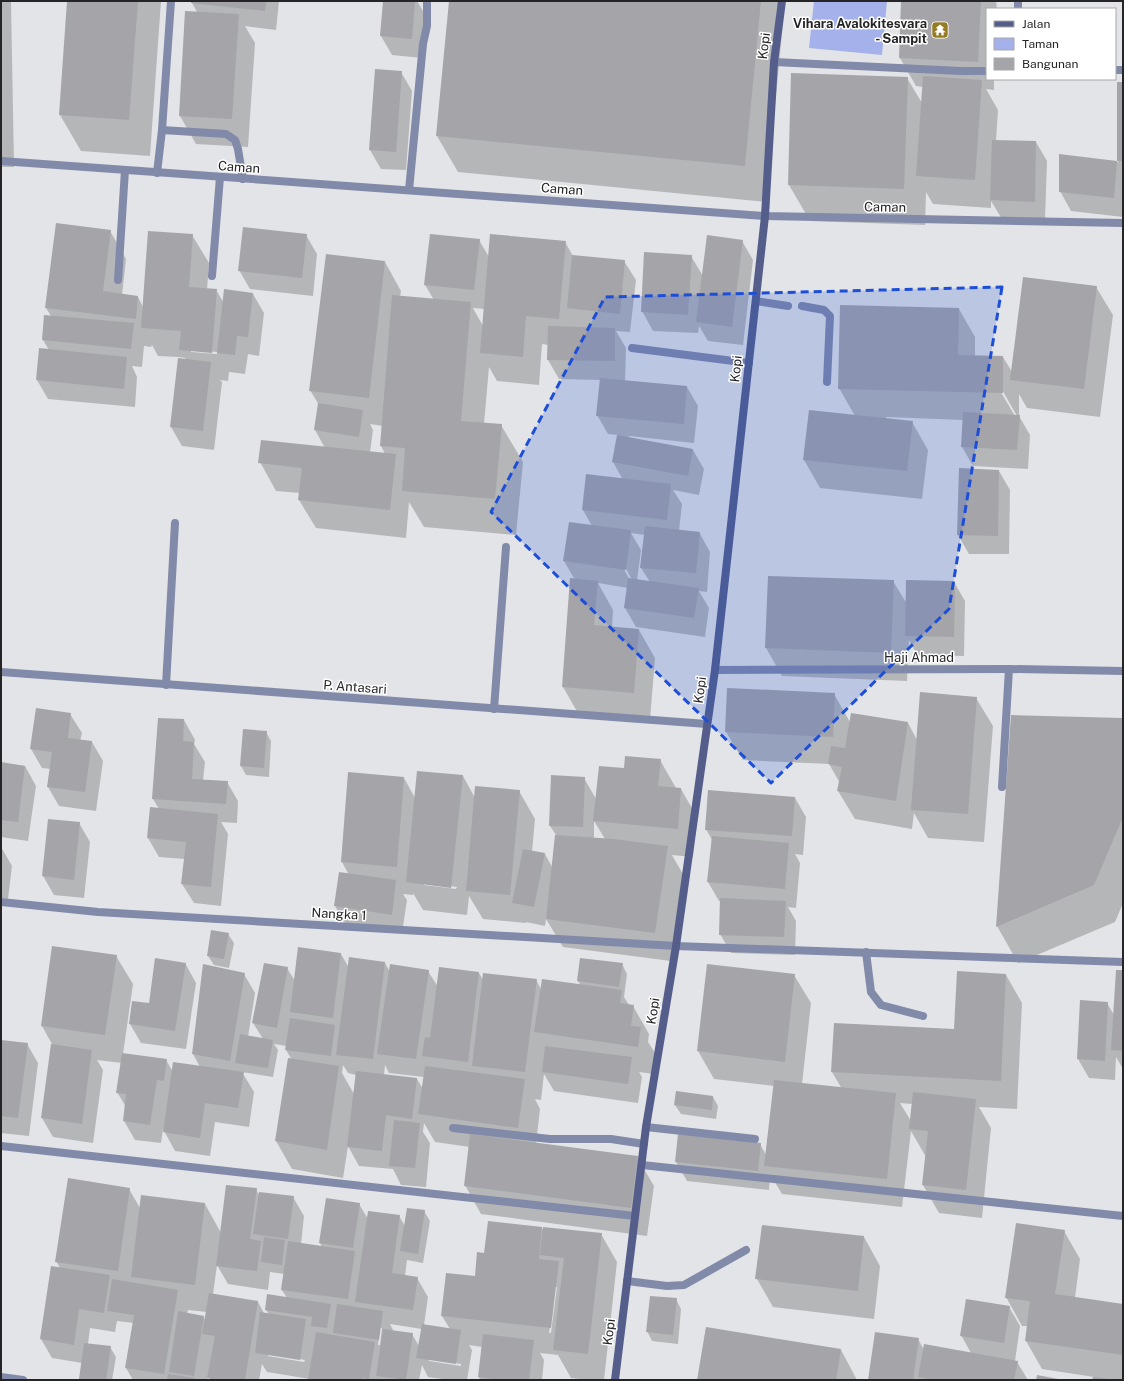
<svg xmlns="http://www.w3.org/2000/svg" width="1124" height="1381" font-family="'Public Sans',sans-serif">
<rect width="100%" height="100%" fill="#e3e4e7"/>
<polygon fill="#a4b1ea" points="814,1 887,1 882,55 809,48"/>
<g fill="#0003" fill-rule="evenodd">
<polygon points="1,1 11,1 14,167 1,167"/>
<polygon points="68,1 161,1 150,156 81,151 60,115"/>
<polygon points="192,1 279,1 276,30 245,26 255,43 248,147 196,144 180,116 197,12 192,3"/>
<polygon points="384,1 417,1 426,16 422,58 392,55 381,36"/>
<polygon points="450,1 785,1 766,202 458,172 437,136"/>
<polygon points="902,1 996,1 997,9 987,9 987,79 994,79 994,90 986,89 998,110 996,141 1036,142 1047,161 1045,220 1002,219 991,201 991,208 933,204 926,192 925,225 810,221 789,185 907,78 922,103 923,87 916,86 900,58"/>
<polygon points="401,72 412,91 406,170 381,169 370,150"/>
<polygon points="1118,83 1123,83 1123,217 1071,211 1060,191 1060,155 1118,162"/>
<path d="M110,231l16,28 -4,36 16,2 5,10 49,-72 17,28 -2,27h9l8,13 29,-9 11,19 -5,43 -11,-2 -3,20 -16,-2 -1,9 -8,-1 2,2 -8,68 -32,-4 -11,-19 8,-70 -21,-1 -6,-11 -1,2 -7,-1 -2,21 -10,-1 5,11 -2,30 -87,-8 -11,-19 12,-30 -6,-10 8,-24 -5,-8zM191,350l26,2v2l-26,-2zM179,357l6,1 1,2 -7,-1z"/>
<polygon points="306,235 317,254 313,296 250,289 239,270"/>
<path d="M479,240l10,17 76,-15 8,14 51,5 12,19 -6,52 -14,-1 10,17 -1,34 62,5 11,19 -4,37 -65,-7 -1,2 65,12 11,19 -5,26 -26,-5 9,14 -3,27 20,1 11,20 -3,40 -8,-1 10,17 -4,29 -69,-10 -11,-19 3,-20 -30,-5 15,27 -1,18 27,2 16,28 -5,62 -71,-5 -16,-28 12,-107 -11,-19 28,-35 -9,-16 40,-30 -10,-18 5,-27 -10,-1 -11,-19 4,-35 -42,-1 -11,-19v-15l-6,-1 -3,41 -42,-4 -8,-14 -5,57 17,1 22,37 -7,73 -92,-8 -15,-25 -3,36 -90,-10 -17,-28 1,-7 -24,-2 -16,-29 65,-14 -10,-18 4,-25 -9,-15 75,-128 16,29 -1,6 34,3 -9,-15zM473,308l11,1 -1,17zM370,424l13,2 -2,20 4,8 -15,-2 3,-22zM631,533l14,2 -4,33 9,14 -13,-1 4,-31zM624,565l8,15h-2l-8,-14z"/>
<polygon points="742,241 753,260 743,345 708,341 699,326 698,333 653,331 642,311 691,256 703,276"/>
<path d="M1096,287l17,28 -13,102 -73,-9 -8,-14v22l11,19 -2,34 -55,-3 -11,-19 1,-27 -77,-3v2l26,3 16,28 -6,49 -102,-11 -16,-28 51,-44 -16,-28 120,-79 16,28v19l28,1 9,15zM1001,388l16,28h-2l-16,-27z"/>
<polygon points="999,471 1010,490 1009,554 969,554 958,535"/>
<polygon points="893,581 907,604 954,582 965,601 964,656 917,655 909,640 907,681 782,676 766,648"/>
<polygon points="834,694 850,722 908,723 917,740 976,698 993,726 984,842 928,838 914,813 912,829 855,819 838,791 840,783 829,764 743,760 726,732"/>
<polygon points="70,714 82,733 80,741 92,742 103,761 96,811 59,806 48,787 51,769 42,768 31,749"/>
<polygon points="1123,719 1123,903 1115,922 1018,963 997,926"/>
<polygon points="184,720 195,740 194,744 205,762 203,780 227,782 238,801 237,823 221,822 228,834 221,906 194,903 182,884 185,859 159,857 148,838 159,809 153,799"/>
<polygon points="266,732 271,741 269,777 246,775 241,766"/>
<path d="M660,760l16,28 5,1 16,28 -4,40 -21,-2 12,21 -13,85 -108,-14 -17,-28 -1,7 -19,-4v1l-43,-4 -14,-23 -2,19 -44,-5 -10,-17v2l-10,-1 4,6 -5,33 -56,-8 -11,-19 5,-33 9,2 -7,-13 62,-84 11,20 3,-26 45,4 12,22 44,-7 16,28 -3,33 13,2 7,13 4,-32 -6,-9 34,-48 12,21 29,-30zM594,821l11,18 -11,-1zM424,883l33,4 -1,2 -32,-4z"/>
<polygon points="1,763 25,766 36,786 28,841 1,837"/>
<polygon points="795,798 806,817 803,855 795,854 800,863 796,908 788,907 796,921 795,955 731,953 720,934 721,901 719,901 708,882 712,840 706,829"/>
<polygon points="79,823 90,842 84,898 54,895 43,876"/>
<polygon points="1,847 12,866 8,899 1,898"/>
<polygon points="228,934 234,943 229,968 214,965 208,956"/>
<path d="M341,954l8,14 36,-5 5,9 38,-1 10,16 41,-14 4,7h53l5,9 40,-3 -3,-5 44,-17 5,10 -3,23 5,8 4,1 16,28 -1,8 9,14 -3,18 -15,-2 3,5 -4,26 -84,-12 -10,-17 -3,26 -6,-1 5,10 -4,35 101,13 17,29 -7,50 -166,-22 -16,-29 5,-38 -35,-5 -11,-19 -1,9 7,11 -4,44 -25,-2 -8,-16 -34,-3 -11,-20 -5,32 -51,-9 -16,-28 13,-82 3,1 -6,-10 1,-4 -13,-2 4,6 -5,27 -31,-5 12,20 -5,35 -34,-5 -5,34 -35,-5 -12,-22 -2,14 -26,-3 -11,-19 2,-14 -9,-15 5,-29 -25,-3 6,10 -10,73 -40,-6 -11,-19 10,-74 -10,-18 74,-70 17,28 -10,70 43,6 7,12 27,-5 -7,-13 51,-80 11,19 -7,44 15,2 -10,-16 34,-55 8,13zM343,1065l5,8 8,2 -2,19 -12,-21zM385,1065l4,8 35,4 -1,12 -6,-10 -33,-4z"/>
<polygon points="185,963 196,983 186,1049 141,1043 130,1024 149,1004"/>
<polygon points="1123,971 1123,1069 1116,1057 1115,1080 1089,1078 1078,1059 1081,1001 1107,1003 1114,1015"/>
<path d="M794,975l17,28 -9,81 40,5 -10,-17 3,-48 120,6 51,-55 16,28 -5,106 -38,-2 12,21 -9,90 -43,-5 -16,-28 3,-28 -15,-26 -9,76 -120,-13 -12,-20 -1,16 -82,-9 -11,-19 84,-18 6,11 8,-69 -60,-7 -16,-28zM900,1103l12,1 -1,17 -8,-13z"/>
<polygon points="1,1041 27,1044 38,1063 29,1136 1,1133"/>
<polygon points="713,1097 718,1106 716,1119 681,1114 675,1105"/>
<path d="M129,1189l11,19 65,-4 16,29 35,-44 3,6 34,2 11,19 -3,28 21,3 -2,-4 7,-44 32,5 9,15 31,-3 6,10 19,-15 6,10 -7,42 -16,-3 -2,16 12,2 11,19 -4,28 26,4 -8,-13 33,-39 10,-23 57,-26 2,4 57,2 16,28 -13,118h-17l-16,-2 -13,-23 -18,-2 4,7 -2,20h-62l-1,-3 3,-30 -13,-2 3,5 -5,30h-18l-21,-3 -6,-12 -3,15h-110l1,-1 -43,-7 -5,-8 -3,16h-49l-2,-3 -1,3h-74l-7,-12 8,-45 -17,-2 -2,11 -25,-4 -2,16 22,3 6,10 -4,23h-31l1,-17 -30,-5 -11,-19 19,-71 -4,-7zM217,1265l11,19 40,6 2,-18 14,2 -2,16 5,8 -21,12 3,4 -5,-1 -6,-11 -45,-8zM555,1287h2l-6,46h-2zM188,1310l19,2 -2,8 -2,-4 -16,-2zM390,1324l32,5 -3,17 -7,-12 -18,-2zM380,1328h2l-2,17h-2zM268,1354l37,6 -1,2 -36,-6zM429,1359l32,5v2l-32,-5z"/>
<polygon points="762,1226 864,1237 880,1266 874,1319 773,1307 757,1279"/>
<polygon points="1064,1231 1080,1259 1075,1298 1123,1305 1123,1380 1093,1380 1094,1377 1042,1369 1026,1341 1028,1326 1022,1326 1006,1297"/>
<polygon points="676,1299 681,1309 678,1344 652,1341 647,1331"/>
<polygon points="1009,1307 1020,1326 1015,1361 1017,1362 1028,1380 869,1380 918,1339 924,1350 971,1353 961,1335"/>
<polygon points="706,1328 841,1350 857,1380 698,1380"/>
</g>
<g fill="#a5a5a9">
<polygon points="67,1 138,1 129,120 59,115"/>
<polygon points="191,1 266,1 265,11 191,3"/>
<polygon points="383,1 415,1 412,39 380,36"/>
<polygon points="449,1 761,1 745,166 436,136"/>
<polygon points="901,1 981,1 978,62 899,58"/>
<polygon points="185,11 239,14 232,119 179,116"/>
<polygon points="375,69 402,71 396,152 369,150"/>
<polygon points="791,73 908,77 904,189 788,185"/>
<polygon points="923,76 982,80 975,180 916,176"/>
<polygon points="1117,82 1123,82 1123,161 1117,161 1114,198 1059,192 1059,154 1117,161"/>
<polygon points="992,140 1036,141 1035,202 990,200"/>
<polygon points="56,223 111,230 103,291 138,296 136,319 45,308"/>
<polygon points="243,227 307,234 302,278 238,271"/>
<polygon points="148,231 193,234 189,287 217,289 212,353 179,350 181,331 141,328"/>
<polygon points="430,234 480,239 474,290 424,285"/>
<polygon points="490,234 566,241 559,319 526,316 523,357 480,353"/>
<polygon points="707,235 743,240 732,327 696,322"/>
<polygon points="644,252 692,255 688,315 641,312"/>
<polygon points="326,254 385,261 369,398 309,391"/>
<polygon points="572,255 625,260 620,314 567,308"/>
<polygon points="1023,277 1097,286 1084,389 1010,380"/>
<polygon points="224,289 253,293 248,337 237,336 235,355 217,353"/>
<polygon points="392,295 471,302 461,421 502,424 495,499 402,491 405,448 380,446"/>
<polygon points="840,305 959,308 958,355 1003,356 1003,393 838,389"/>
<polygon points="44,315 134,323 131,349 42,340"/>
<polygon points="548,326 615,328 615,361 547,360"/>
<polygon points="39,348 127,357 124,389 36,380"/>
<polygon points="178,358 211,362 203,431 170,427"/>
<polygon points="600,378 687,386 684,424 596,416"/>
<polygon points="318,403 363,410 359,437 314,430"/>
<polygon points="809,410 913,421 907,471 803,460"/>
<polygon points="963,412 1020,415 1017,450 961,447"/>
<polygon points="617,435 693,449 688,476 612,462"/>
<polygon points="261,440 396,454 390,510 298,500 302,468 258,463"/>
<polygon points="959,468 999,470 998,536 957,535"/>
<polygon points="586,474 671,484 667,520 582,510"/>
<polygon points="569,522 631,530 626,570 563,561"/>
<polygon points="645,526 700,532 696,573 640,568"/>
<polygon points="768,576 894,580 891,653 765,648"/>
<polygon points="570,578 598,581 594,625 639,629 634,693 562,687"/>
<polygon points="628,578 699,588 694,618 624,608"/>
<polygon points="906,580 955,581 954,637 905,636"/>
<polygon points="727,688 835,693 833,737 725,732"/>
<polygon points="920,692 977,697 968,814 911,810"/>
<polygon points="36,708 71,713 68,738 92,741 85,792 47,787 52,752 30,749"/>
<polygon points="851,713 908,722 896,801 837,791 842,767 828,764 831,746 845,748"/>
<polygon points="1011,715 1123,718 1123,817 1094,885 996,927"/>
<polygon points="158,718 184,719 183,741 194,742 192,779 228,781 226,804 152,799"/>
<polygon points="243,729 267,731 264,768 240,766"/>
<polygon points="625,756 661,759 658,786 681,788 678,829 593,821 599,766 624,768"/>
<polygon points="1,762 25,766 18,822 1,820"/>
<polygon points="417,771 463,775 451,888 406,882"/>
<polygon points="348,772 404,777 397,867 341,862"/>
<polygon points="551,775 585,777 583,827 549,826"/>
<polygon points="475,786 520,790 510,895 466,891"/>
<polygon points="708,790 795,797 792,836 705,830"/>
<polygon points="150,807 218,814 211,887 181,884 186,842 147,838"/>
<polygon points="48,819 80,822 74,880 42,876"/>
<polygon points="555,835 614,839 668,846 655,933 546,919"/>
<polygon points="712,836 789,843 785,889 707,882"/>
<polygon points="523,849 545,853 534,907 512,903"/>
<polygon points="339,872 396,880 392,915 334,906"/>
<polygon points="720,898 786,901 784,937 719,935"/>
<polygon points="211,930 229,933 224,959 207,956"/>
<polygon points="52,946 117,955 105,1035 41,1026"/>
<polygon points="298,947 341,953 333,1018 290,1012"/>
<polygon points="349,957 385,962 373,1059 336,1055"/>
<polygon points="155,958 186,963 175,1031 129,1024 132,1001 149,1003"/>
<polygon points="580,958 623,963 619,987 577,981"/>
<polygon points="264,963 288,967 277,1028 252,1023"/>
<polygon points="203,964 245,973 230,1061 192,1054"/>
<polygon points="390,964 429,970 416,1059 377,1054"/>
<polygon points="707,964 795,974 785,1062 697,1051"/>
<polygon points="439,967 479,972 468,1062 422,1056 425,1037 430,1038"/>
<polygon points="1116,970 1123,970 1123,1051 1111,1050"/>
<polygon points="957,971 1006,974 1001,1081 831,1072 834,1023 954,1029"/>
<polygon points="483,973 537,979 525,1072 472,1066"/>
<polygon points="542,979 622,990 620,1003 634,1005 631,1026 641,1027 638,1047 534,1032"/>
<polygon points="1080,1000 1108,1002 1105,1061 1077,1059"/>
<polygon points="290,1018 335,1025 331,1056 285,1050"/>
<polygon points="240,1034 273,1040 268,1068 235,1063"/>
<polygon points="1,1040 28,1043 18,1118 1,1116"/>
<polygon points="51,1044 92,1050 82,1124 41,1118"/>
<polygon points="545,1046 632,1057 628,1084 542,1072"/>
<polygon points="122,1053 167,1059 164,1081 157,1080 150,1125 123,1121 126,1094 116,1093"/>
<polygon points="288,1058 339,1066 327,1150 275,1141"/>
<polygon points="173,1062 244,1072 238,1108 205,1103 200,1138 163,1132"/>
<polygon points="425,1066 525,1079 518,1128 418,1114"/>
<polygon points="356,1071 417,1078 412,1119 386,1115 382,1151 347,1147"/>
<polygon points="774,1080 896,1093 887,1179 764,1166"/>
<polygon points="676,1091 713,1096 712,1110 674,1105"/>
<polygon points="913,1092 976,1099 966,1190 922,1185 928,1131 909,1129"/>
<polygon points="394,1120 420,1123 415,1168 389,1166"/>
<polygon points="470,1134 638,1156 631,1208 464,1186"/>
<polygon points="678,1134 761,1143 758,1171 675,1162"/>
<polygon points="68,1178 130,1188 118,1271 55,1262"/>
<polygon points="226,1185 257,1188 250,1239 261,1241 257,1271 216,1266"/>
<polygon points="259,1192 294,1196 288,1239 253,1234"/>
<polygon points="141,1195 205,1203 195,1285 131,1277"/>
<polygon points="326,1198 360,1203 353,1248 319,1243"/>
<polygon points="407,1208 425,1210 418,1254 400,1251"/>
<polygon points="368,1211 400,1215 392,1273 418,1277 413,1310 355,1302"/>
<polygon points="488,1221 542,1227 539,1259 559,1261 551,1328 441,1316 446,1273 475,1276 477,1252 484,1253"/>
<polygon points="1016,1223 1065,1230 1055,1294 1123,1304 1123,1355 1025,1341 1030,1301 1005,1298"/>
<polygon points="762,1225 864,1236 858,1291 755,1279"/>
<polygon points="543,1227 602,1233 588,1354 553,1350 564,1258 540,1255"/>
<polygon points="264,1237 285,1240 282,1265 261,1262"/>
<polygon points="288,1241 355,1251 348,1299 281,1290"/>
<polygon points="51,1266 110,1275 104,1313 79,1309 74,1345 40,1339"/>
<polygon points="112,1279 178,1290 164,1374 125,1368 134,1315 107,1311"/>
<polygon points="209,1293 258,1301 245,1380 219,1380 207,1378 215,1336 202,1334"/>
<polygon points="267,1294 331,1304 327,1328 311,1326 312,1317 265,1310"/>
<polygon points="650,1296 677,1298 673,1335 646,1332"/>
<polygon points="966,1299 1010,1306 1004,1343 960,1336"/>
<polygon points="337,1304 383,1311 379,1340 333,1333"/>
<polygon points="178,1311 204,1316 194,1376 169,1372"/>
<polygon points="260,1312 306,1319 300,1360 255,1353"/>
<polygon points="422,1324 461,1330 456,1364 416,1358"/>
<polygon points="706,1327 841,1349 836,1380 697,1380"/>
<polygon points="383,1329 413,1333 406,1380 376,1376"/>
<polygon points="316,1332 375,1342 369,1379 362,1378 362,1380 308,1380"/>
<polygon points="875,1332 919,1338 913,1380 868,1380"/>
<polygon points="483,1334 534,1340 529,1380 500,1380 478,1377"/>
<polygon points="84,1343 111,1346 106,1380 79,1379"/>
<polygon points="924,1344 1018,1361 1014,1380 933,1380 918,1377"/>
<polygon points="168,1374 195,1378 195,1380 167,1380"/>
<polygon points="1037,1375 1058,1379 1057,1380 1036,1380"/>
<polygon points="1093,1377 1109,1379 1109,1380 1092,1380"/>
</g>
<g fill="none" stroke-linecap="round" stroke-linejoin="round">
<g stroke="#828aa9" stroke-width="8">
<polyline points="1018,9 1018,1"/>
<polyline points="774,62 961,71 987,71"/>
<polyline points="1115,70 1123,70"/>
<polyline points="162,130 171,1"/>
<polyline points="157,173 162,130 226,134 235,140 238,149 243,179"/>
<polyline points="212,276 220,177"/>
<polyline points="118,280 125,170"/>
<polyline points="756,301 788,306"/>
<polyline points="802,306 824,310 830,316 827,382"/>
<polyline points="632,348 749,363"/>
<polyline points="166,685 175,523"/>
<polyline points="494,709 506,547"/>
<polyline points="1002,787 1009,669"/>
<polyline points="866,952 871,992 881,1005 923,1016"/>
<polyline points="646,1127 755,1139"/>
<polyline points="453,1128 550,1139 611,1139 644,1144"/>
<polyline points="627,1281 667,1286 684,1285 746,1250"/>
</g>
<g stroke="#828aa9" stroke-width="8">
<polyline points="1,161 765,216 1123,223"/>
<polyline points="409,190 423,44 427,26 427,1"/>
<polyline points="715,670 1009,669 1123,671"/>
<polyline points="1,672 707,724"/>
<polyline points="1,902 98,912 676,946 1123,962"/>
<polyline points="1,1146 635,1216"/>
<polyline points="642,1165 1123,1216"/>
<polyline points="1,1377 23,1380"/>
</g>
<polyline stroke="#555e8b" stroke-width="8" points="615,1380 646,1127 676,946 715,670 765,216 774,62 782,1"/>
</g>
<path fill="#1d4ed8" fill-opacity="0.2" stroke="#1d4ed8" stroke-width="3" stroke-dasharray="8 5" stroke-linejoin="round" d="M1002,287l-53,322 -178,174 -280,-271 114,-215z"/>
<defs>
<symbol id="temple-square" viewBox="-11 -11 22 22"><rect x="-9" y="-9" width="18" height="18" rx="4" fill="#937c23" stroke="#fff"/><path d="M0-6L5-2H3V0L6.5 2.5H4V6H1.5V3h-3V6H-4V2.5H-6.5L-3 0V-2H-5Z" fill="#fff"/></symbol>
</defs>
<g fill-rule="evenodd">
<use href="#temple-square" x="930" y="20" width="20" height="20"/>
</g>
<g text-anchor="middle" dominant-baseline="central" stroke-width="3" stroke-linejoin="round" paint-order="stroke">
<g font-size="13" font-weight="bold" fill="#252527" stroke="#fff" text-anchor="end">
<text x="927" y="23">Vihara Avalokitesvara<tspan x="927" dy="15">- Sampit</tspan></text>
</g>
<g font-size="13" fill="#252527" stroke="#fff">
<text transform="translate(764 46) rotate(-83)">Kopi</text>
<text transform="translate(239 167) rotate(4)">Caman</text>
<text transform="translate(562 189) rotate(4)">Caman</text>
<text transform="translate(885 207) rotate(1)">Caman</text>
<text transform="translate(736 369) rotate(-84)">Kopi</text>
<text x="919" y="657">Haji Ahmad</text>
<text transform="translate(355 687) rotate(4)">P. Antasari</text>
<text transform="translate(700 690) rotate(-82)">Kopi</text>
<text transform="translate(339 914) rotate(3)">Nangka 1</text>
<text transform="translate(653 1011) rotate(-81)">Kopi</text>
<text transform="translate(609 1332) rotate(-83)">Kopi</text>
</g>
</g>
<rect width="1124" height="1381" fill="none" stroke="#252527" stroke-width="4"/>
<rect x="986" y="8" width="130" height="72" fill="#ffffff" stroke="#a8a8a9"/>
<rect x="994" y="21" width="20" height="6" fill="#555e8b" stroke="#a8a8a9"/>
<text x="1022" y="28" font-size="12" fill="#252527">Jalan</text>
<rect x="994" y="38" width="20" height="12" fill="#a4b1ea" stroke="#a8a8a9"/>
<text x="1022" y="48" font-size="12" fill="#252527">Taman</text>
<rect x="994" y="58" width="20" height="12" fill="#a5a5a9" stroke="#a8a8a9"/>
<text x="1022" y="68" font-size="12" fill="#252527">Bangunan</text>
</svg>
